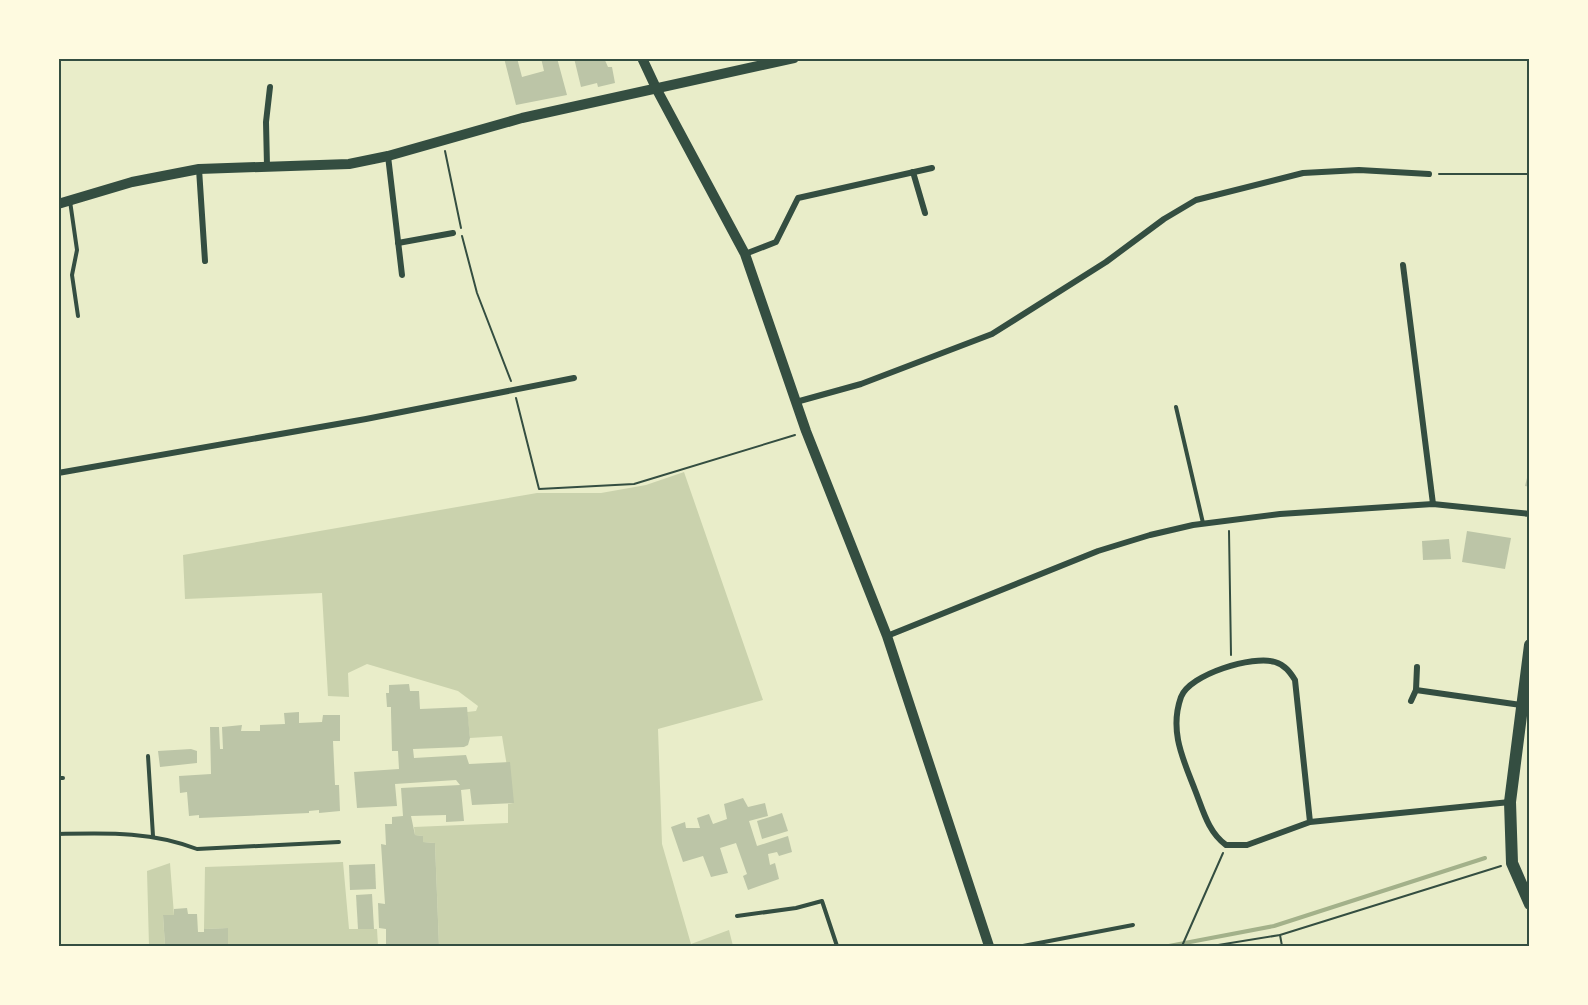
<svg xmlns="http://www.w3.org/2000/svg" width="1588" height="1005" font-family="Merriweather,serif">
<rect width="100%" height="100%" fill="#e9edc9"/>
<g fill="#cad2ad">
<polygon points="684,472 763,700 658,729 662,844 691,944 729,930 733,946 439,946 435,843 423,842 423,836 415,835 414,827 508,823 508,804 513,803 502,736 470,738 467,712 476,711 478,706 458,691 367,664 348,673 349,697 328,696 322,593 185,599 183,555 537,493 601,493 646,485"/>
<polygon points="343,862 349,929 377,929 378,946 228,946 228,928 204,929 205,867"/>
<polygon points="170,863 174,915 163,916 165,946 149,946 147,871"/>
</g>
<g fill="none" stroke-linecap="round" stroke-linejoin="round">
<polyline stroke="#a3b18a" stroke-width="4" points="1169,946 1274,926 1485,858"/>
</g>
<g fill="#bcc5a7">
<polygon points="504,58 517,58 522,77 544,71 541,58 557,58 567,95 516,105"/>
<polygon points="574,58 604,58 608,67 612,67 615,83 598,87 597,83 581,87"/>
<polygon points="1529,470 1530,470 1530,487 1525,486"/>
<polygon points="1467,531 1511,538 1505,569 1462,562"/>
<polygon points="1449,539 1451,559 1423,560 1422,541"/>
<polygon points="409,684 410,691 419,691 420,709 467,707 470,738 468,745 464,747 413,749 414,758 466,755 469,764 510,762 514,803 472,805 470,789 461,790 464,821 446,822 446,815 411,816 415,835 423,836 423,842 435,843 439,946 386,946 386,929 379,928 378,903 385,904 381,844 386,845 385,824 392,824 392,817 403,816 401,788 460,785 456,780 395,784 397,806 357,808 354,772 399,769 398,751 392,751 391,712 391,707 387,707 386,693 389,693 389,685"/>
<polygon points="299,712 299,723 322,722 323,715 340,715 340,741 333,741 335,785 339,785 340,811 319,813 319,810 309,811 309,813 199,818 199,815 189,816 187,792 180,793 179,776 211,774 210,727 219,727 220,749 223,749 222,727 242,725 241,731 260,731 260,725 285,724 284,713"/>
<polygon points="191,749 197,751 197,763 160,767 158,751"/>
<polygon points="743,798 748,807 765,803 768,816 749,821 757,846 788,836 792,852 779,856 777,852 768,854 770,865 775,863 779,879 748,890 743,876 747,874 736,843 720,848 728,873 711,877 703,856 683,862 671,827 685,822 686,828 700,828 697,818 709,814 713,824 727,819 724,804"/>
<polygon points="782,813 788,831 762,839 757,821"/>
<polygon points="375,864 376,889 350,890 349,865"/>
<polygon points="372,894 374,929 358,929 356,895"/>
<polygon points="187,908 188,914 197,914 198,932 204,932 204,929 228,928 228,946 165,946 163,915 174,915 174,909"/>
</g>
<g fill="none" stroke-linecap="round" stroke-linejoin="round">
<g stroke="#344e41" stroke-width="2">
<polyline points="445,151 461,228"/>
<polyline points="1439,174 1530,174"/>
<polyline points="462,236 477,293 511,381"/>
<polyline points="516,398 539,489 634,484 795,435"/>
<polyline points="1229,531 1231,655"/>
<polyline points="1280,935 1282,946"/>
<polyline points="1182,946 1223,853"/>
<polyline points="1212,946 1280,935 1501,866"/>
</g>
<g stroke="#344e41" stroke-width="4">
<polyline points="70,201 77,250 72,275 78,316"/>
<polyline points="1176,407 1203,523"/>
<polyline points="148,756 153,836"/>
<polyline points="58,778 63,778"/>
<path d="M58,834c48,-1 93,-3 139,15l142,-7"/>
<polyline points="737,916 796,908 822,901 837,946"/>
<polyline points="1023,946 1133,925"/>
</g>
<g stroke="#344e41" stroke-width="6">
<polyline points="388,156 402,275"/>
<polyline points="267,166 266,122 270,87"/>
<polyline points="199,169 205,261"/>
<polyline points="913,172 925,213"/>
<polyline points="398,243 453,233"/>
<polyline points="745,254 776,242 798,198 932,168"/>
<polyline points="1403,265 1433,504"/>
<polyline points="796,402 861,384 992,334 1106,262 1164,219 1196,200 1303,173 1359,170 1429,174"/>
<polyline points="58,473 366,419 574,378"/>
<polyline points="887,636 1098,551 1150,535 1193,525 1280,514 1433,504 1530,514"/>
<polyline points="1416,690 1521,705"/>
<polyline points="1411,701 1416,690 1417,667"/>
<path d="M1310,822l-15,-142c-5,-8 -10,-15 -20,-18 -22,-7 -85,12 -94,35 -12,34 2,62 14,93 8,20 13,42 31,55h21l63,-23 200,-20"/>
</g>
<g stroke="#344e41" stroke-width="10">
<polyline points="642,58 657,90 745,254 806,431 887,636 989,946"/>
<polyline points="58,204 132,182 199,169 349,164 388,156 522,118 794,58"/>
</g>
<polyline stroke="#344e41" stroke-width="12" points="1530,645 1510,802 1512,863 1530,904"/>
</g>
<rect width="1588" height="1005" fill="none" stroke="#fefae0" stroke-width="120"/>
<rect x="60" y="60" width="1468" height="885" fill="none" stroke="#344e41" stroke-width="2"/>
</svg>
